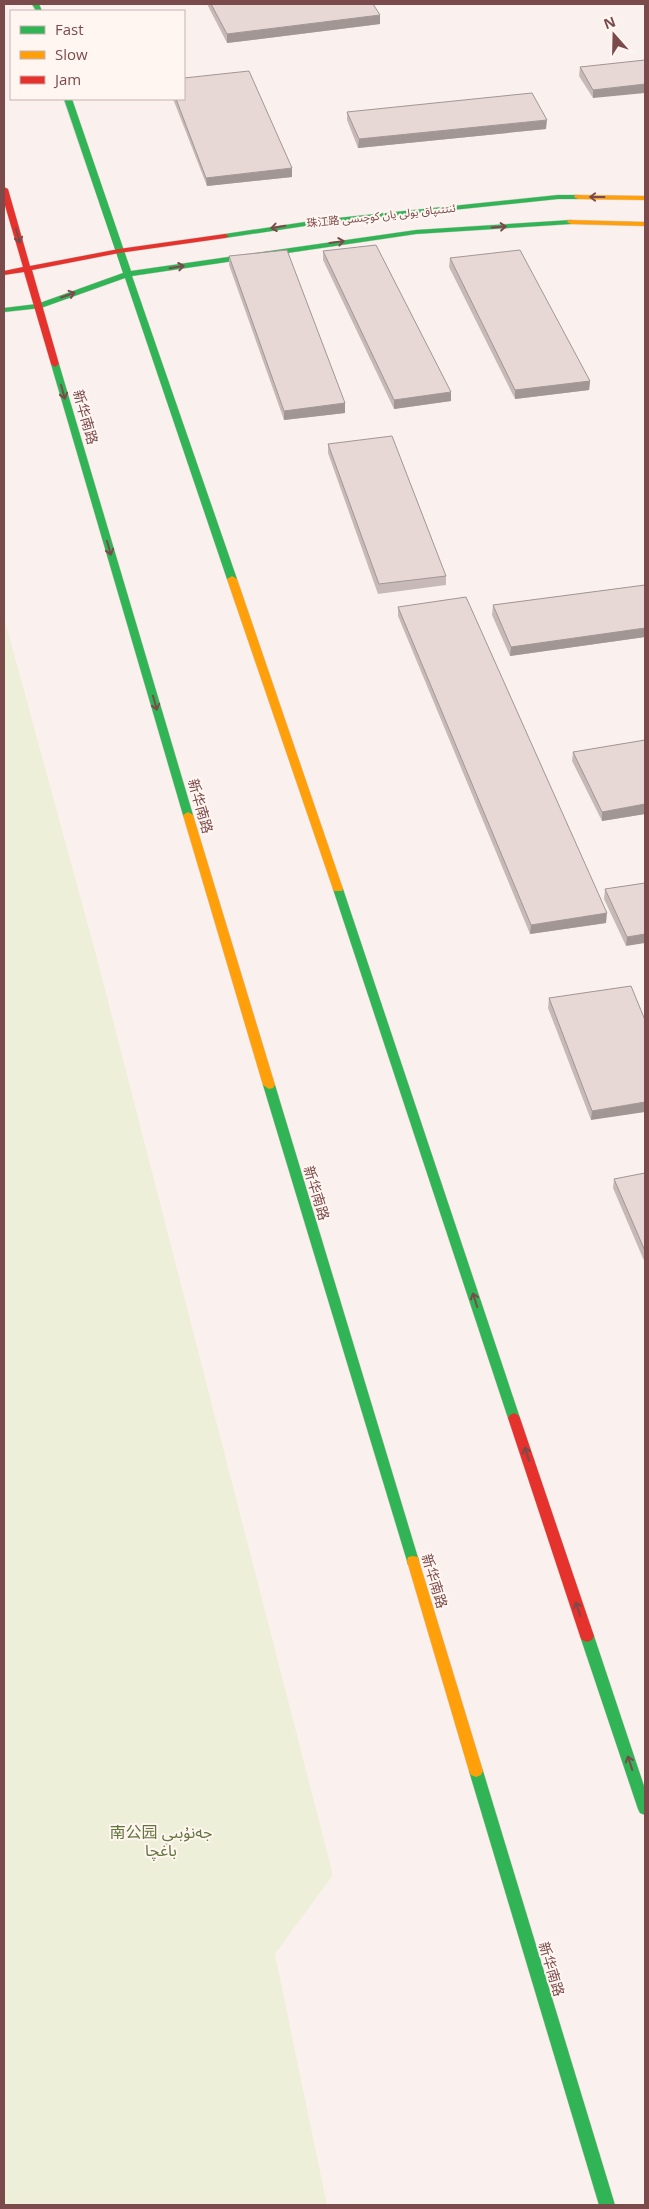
<svg xmlns="http://www.w3.org/2000/svg" width="649" height="2209" font-family="'Open Sans','Noto Sans Arabic','Noto Sans SC',sans-serif">
<rect width="100%" height="100%" fill="#faf1ee"/>
<polygon fill="#eeefd8" points="4,617 98,962 333,1875 275,1954 327,2205 4,2205"/>
<g fill="none" stroke-linecap="round" stroke-linejoin="round">
<defs>
<g id="fast">
<polygon points="32,4 39,4 42,11 36,11"/>
<polygon points="64,99 72,99 131,271 416,230 571,220 575,222 571,224 416,234 132,276 237,579 232,582 227,579 125,278 41,308 4,312 4,308 37,304 123,273"/>
<polygon points="558,195 578,195 582,197 578,199 558,199 318,224 225,238 221,236 225,234 318,220"/>
<polygon points="55,361 59,364 193,815 192,817 184,817 183,815 51,364"/>
<polygon points="338,886 343,889 520,1418 518,1421 514,1423 510,1421 508,1418 333,889"/>
<polygon points="269,1081 275,1085 419,1561 418,1565 413,1566 408,1565 407,1561 263,1085"/>
<polygon points="587,1630 592,1632 594,1636 645,1789 645,1815 640,1813 638,1809 580,1636 582,1632"/>
<polygon points="476,1765 481,1767 483,1771 615,2205 599,2205 469,1771 471,1767"/>
</g>
<g id="slow">
<polygon points="575,195 645,196 645,200 578,199 574,197"/>
<polygon points="568,220 645,222 645,226 571,224 567,222"/>
<polygon points="232,576 237,579 343,889 342,891 334,891 333,889 227,579"/>
<polygon points="188,812 193,815 275,1085 273,1088 269,1089 263,1085 183,815"/>
<polygon points="413,1556 418,1557 419,1561 483,1771 481,1775 476,1777 471,1775 469,1771 407,1561 408,1557"/>
</g>
<g id="jam">
<polygon points="4,187 8,189 30,266 119,249 225,234 229,236 225,238 119,253 32,270 59,364 55,367 51,364 24,272 4,275 4,271 23,267 4,202"/>
<polygon points="514,1413 518,1415 520,1418 594,1636 592,1640 587,1642 582,1640 580,1636 508,1418 510,1415"/>
</g>
</defs>
<use href="#fast" stroke="#daccc9" stroke-width="1"/>
<use href="#slow" stroke="#daccc9" stroke-width="1"/>
<use href="#jam" stroke="#daccc9" stroke-width="1"/>
<use href="#fast" fill="#30b455" fill-rule="evenodd"/>
<use href="#slow" fill="#ff9f0a" fill-rule="evenodd"/>
<use href="#jam" fill="#e5322d" fill-rule="evenodd"/>
</g>
<g fill="#c7b9b7">
<polygon points="207,4 373,4 380,24 227,43"/>
<polygon points="645,60 593,98 579,76 580,67"/>
<polygon points="173,99 184,99 292,177 207,186"/>
<polygon points="347,112 546,129 358,148 347,120"/>
<polygon points="323,251 451,401 394,409 323,260"/>
<polygon points="229,256 345,403 345,413 284,420 229,265"/>
<polygon points="450,258 590,381 589,390 515,399 449,267"/>
<polygon points="328,444 446,576 446,585 378,594 328,453"/>
<polygon points="645,585 645,637 510,656 492,615 493,605"/>
<polygon points="398,607 606,923 530,934 398,616"/>
<polygon points="645,740 645,814 602,821 572,761 573,752"/>
<polygon points="645,883 626,946 604,899 605,889"/>
<polygon points="549,998 645,1020 591,1120 548,1008"/>
<polygon points="645,1173 645,1263 613,1188 614,1179"/>
</g>
<g fill="#a29695">
<polygon points="380,15 380,24 227,43 227,34"/>
<polygon points="645,84 645,93 593,98 593,90"/>
<polygon points="547,120 546,129 358,148 359,139"/>
<polygon points="292,168 292,177 207,186 206,178"/>
<polygon points="590,381 589,390 515,399 515,390"/>
<polygon points="451,392 451,401 394,409 394,400"/>
<polygon points="345,403 345,413 284,420 284,411"/>
<polygon points="645,628 645,637 510,656 511,647"/>
<polygon points="645,804 645,814 602,821 602,812"/>
<polygon points="607,913 606,923 530,934 531,925"/>
<polygon points="645,934 645,943 626,946 627,937"/>
<polygon points="645,1102 645,1112 591,1120 592,1111"/>
</g>
<g fill="#e7d7d5" stroke="#a29695">
<polygon points="211,4 373,4 380,15 227,34"/>
<polygon points="645,60 645,84 593,90 580,67"/>
<polygon points="249,71 292,168 206,178 176,99 184,99 184,78"/>
<polygon points="532,93 547,120 359,139 347,112"/>
<polygon points="376,245 451,392 394,400 323,251"/>
<polygon points="287,250 345,403 284,411 229,256"/>
<polygon points="520,250 590,381 515,390 450,258"/>
<polygon points="392,436 446,576 379,584 328,444"/>
<polygon points="645,585 645,628 511,647 493,605"/>
<polygon points="466,597 607,913 531,925 398,607"/>
<polygon points="645,740 645,804 602,812 573,752"/>
<polygon points="645,883 645,934 627,937 605,889"/>
<polygon points="631,986 645,1020 645,1102 592,1111 549,998"/>
<polygon points="645,1173 645,1251 614,1179"/>
</g>
<defs><path id="oneway-shaft" d="M-6 0H5M1.5-3L5.5 0L1.5 3" fill="none" stroke-width="1.6" stroke-linecap="round" stroke-linejoin="round" transform="scale(1.25)"/></defs>
<g stroke="#7b4b4b">
<use href="#oneway-shaft" transform="translate(597 197) rotate(-180)"/>
<use href="#oneway-shaft" transform="translate(278 227) rotate(171)"/>
<use href="#oneway-shaft" transform="translate(499 227) rotate(-4)"/>
<use href="#oneway-shaft" transform="translate(18 236) rotate(74)"/>
<use href="#oneway-shaft" transform="translate(337 242) rotate(-8)"/>
<use href="#oneway-shaft" transform="translate(177 267) rotate(-9)"/>
<use href="#oneway-shaft" transform="translate(68 295) rotate(-19)"/>
<use href="#oneway-shaft" transform="translate(63 392) rotate(74)"/>
<use href="#oneway-shaft" transform="translate(109 548) rotate(74)"/>
<use href="#oneway-shaft" transform="translate(155 703) rotate(74)"/>
<use href="#oneway-shaft" transform="translate(475 1300) rotate(-108)"/>
<use href="#oneway-shaft" transform="translate(527 1454) rotate(-108)"/>
<use href="#oneway-shaft" transform="translate(578 1609) rotate(-108)"/>
<use href="#oneway-shaft" transform="translate(630 1763) rotate(-108)"/>
</g>
<g text-anchor="middle" dominant-baseline="central" stroke-width="4" stroke-linejoin="round" paint-order="stroke">
<g font-size="11" fill="#7b4b4b" stroke="#fff5f1">
<text transform="translate(381 215) rotate(-6)">珠江路 ئىتتىپاق يولى يان كوچىسى</text>
</g>
<g font-size="14" fill="#7b4b4b" stroke="#fff5f1">
<text transform="translate(86 417) rotate(74)">新华南路</text>
<text transform="translate(201 806) rotate(74)">新华南路</text>
<text transform="translate(317 1193) rotate(73)">新华南路</text>
<text transform="translate(435 1581) rotate(73)">新华南路</text>
<text transform="translate(552 1969) rotate(73)">新华南路</text>
</g>
<g font-size="16" fill="#61753c" stroke="#fff5f1">
<text x="161" y="1832">南公园 جەنۇبىي<tspan x="161" dy="18">باغچا</tspan></text>
</g>
</g>
<rect width="649" height="2209" fill="none" stroke="#7b4b4b" stroke-width="10"/>
<rect x="10" y="10" width="175" height="90" fill="#fff5f1" stroke="#cab1af"/>
<rect x="20" y="26" width="25" height="8" fill="#30b455" stroke="#cab1af"/>
<text x="55" y="35" font-size="15" fill="#7b4b4b">Fast</text>
<rect x="20" y="51" width="25" height="8" fill="#ff9f0a" stroke="#cab1af"/>
<text x="55" y="60" font-size="15" fill="#7b4b4b">Slow</text>
<rect x="20" y="76" width="25" height="8" fill="#e5322d" stroke="#cab1af"/>
<text x="55" y="85" font-size="15" fill="#7b4b4b">Jam</text>
<g transform="translate(614 35) rotate(340)" stroke="#fff5f1" stroke-width="4" paint-order="stroke">
<path d="M0-4L9 19L0 12L-9 19Z" fill="#7b4b4b"/>
<text y="-8" font-size="14" font-weight="bold" text-anchor="middle" fill="#7b4b4b">N</text>
</g>
</svg>
